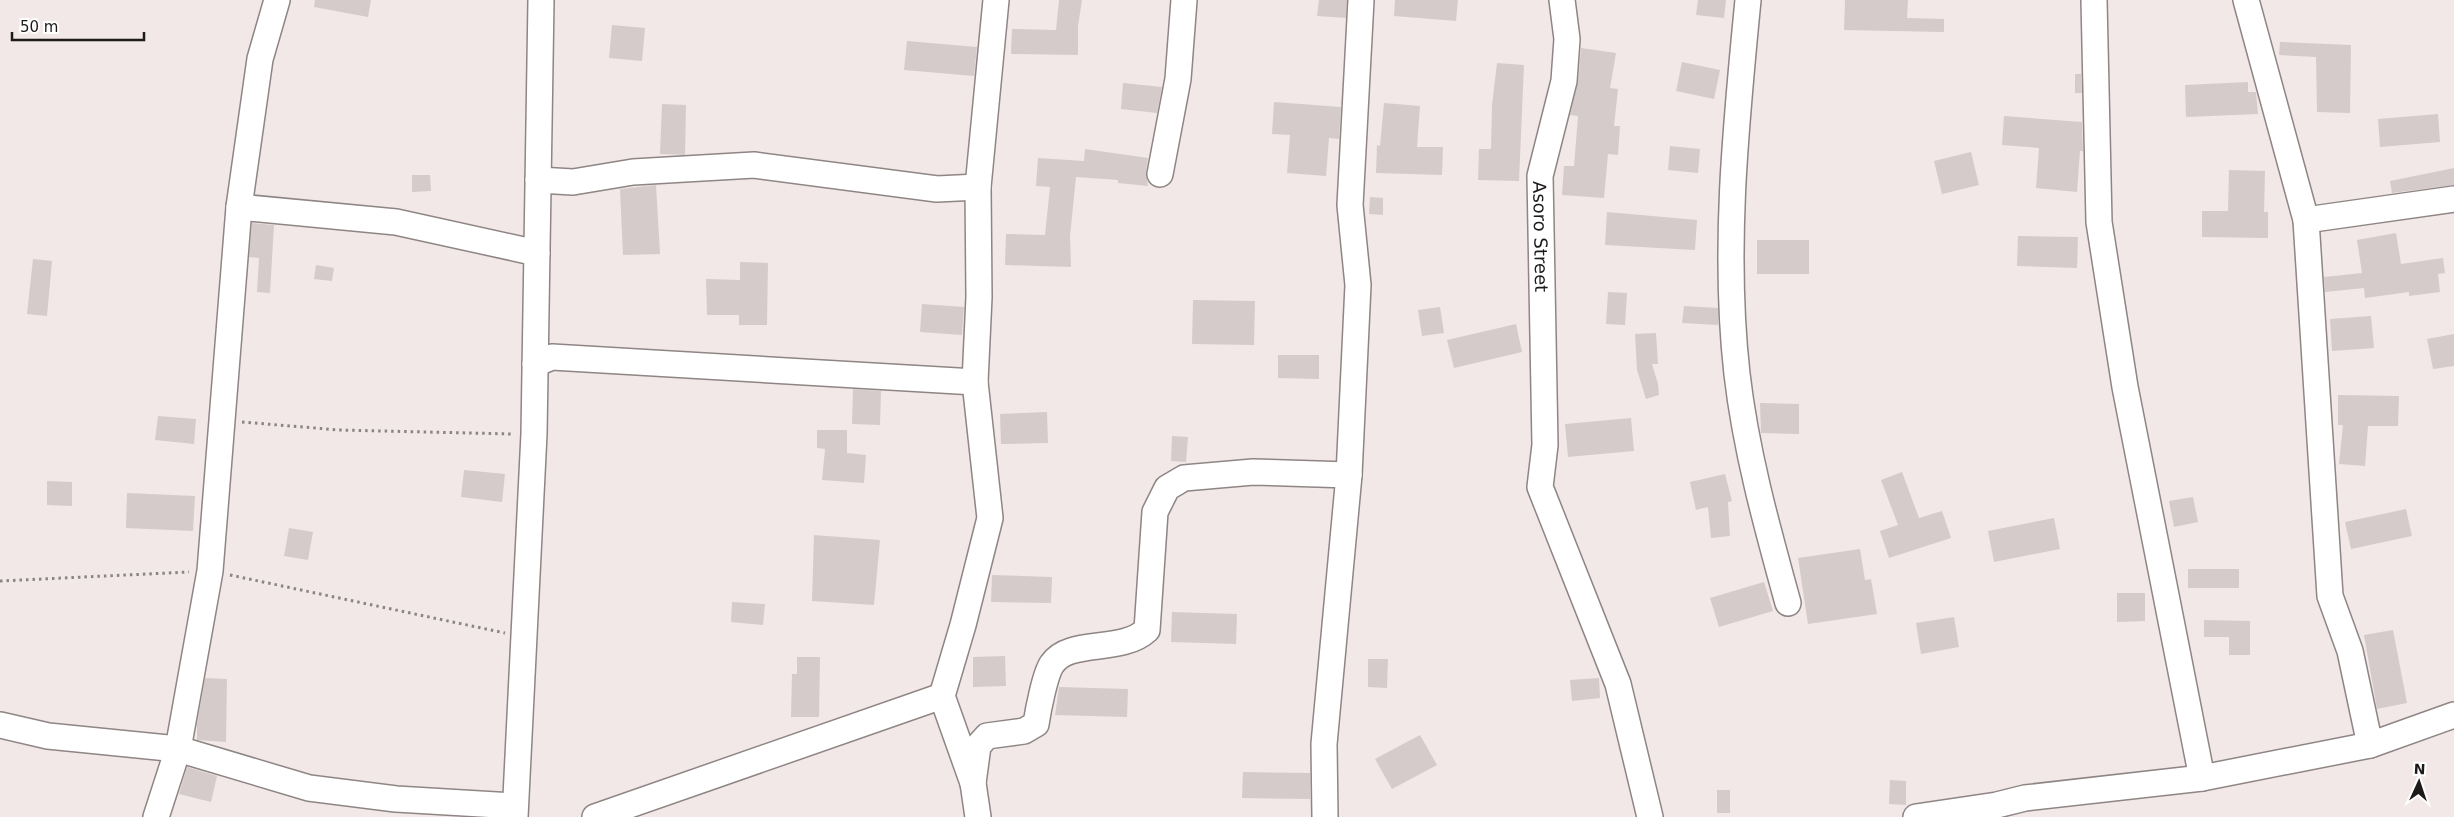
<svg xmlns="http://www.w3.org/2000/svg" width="2454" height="817" font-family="'DejaVu Sans',sans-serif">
<rect width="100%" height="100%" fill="#f2e8e8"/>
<g fill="#d5cbcb">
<polygon points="315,0 371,0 368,17 314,7"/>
<polygon points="1059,0 1082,0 1078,26 1078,55 1011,54 1012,29 1056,30"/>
<polygon points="1319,0 1347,0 1346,18 1317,16"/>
<polygon points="1395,0 1458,0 1456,21 1394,16"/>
<polygon points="1698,0 1726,0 1724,18 1696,15"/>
<polygon points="1845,0 1908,0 1907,18 1944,19 1944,32 1844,30"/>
<polygon points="612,25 645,28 642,61 609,58"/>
<polygon points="907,41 977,47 974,76 904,70"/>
<polygon points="2280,42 2351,45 2350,113 2317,112 2316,57 2279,55"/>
<polygon points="1581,48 1616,53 1610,88 1618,89 1614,126 1620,126 1618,155 1608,154 1604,198 1562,195 1564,166 1574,166 1578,116 1570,115 1578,82"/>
<polygon points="1682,62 1720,70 1714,99 1676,91"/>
<polygon points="1497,63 1524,65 1519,181 1478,180 1479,149 1491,149 1492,105"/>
<polygon points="2075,74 2081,74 2082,93 2075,93"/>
<polygon points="2248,82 2248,92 2256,92 2258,114 2186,117 2185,85"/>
<polygon points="1123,83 1162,87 1157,113 1121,109"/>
<polygon points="1274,102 1341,107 1339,139 1329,138 1326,176 1287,173 1290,135 1272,134"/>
<polygon points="1384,103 1420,106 1417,147 1443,147 1442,175 1376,173 1377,145 1380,146"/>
<polygon points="662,104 686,105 685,155 660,154"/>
<polygon points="2438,114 2440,142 2380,147 2378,119"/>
<polygon points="2004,116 2082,122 2083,151 2080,151 2077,192 2036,188 2039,148 2002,145"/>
<polygon points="1670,146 1700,149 1698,173 1668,170"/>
<polygon points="1085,149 1148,158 1146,172 1148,186 1118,183 1118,180 1076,177 1070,236 1071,267 1005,265 1006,234 1045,235 1050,187 1036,186 1038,158 1084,161"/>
<polygon points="1971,152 1979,185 1942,194 1934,161"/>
<polygon points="2454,168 2454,185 2392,193 2390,181"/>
<polygon points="2229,170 2265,171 2264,212 2268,212 2268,238 2202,237 2202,211 2228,211"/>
<polygon points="412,175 430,175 431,191 412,192"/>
<polygon points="656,185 660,254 623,255 620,189"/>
<polygon points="1370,197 1383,198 1383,215 1369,214"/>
<polygon points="1607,212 1697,220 1695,250 1605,245"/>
<polygon points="252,223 274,225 270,293 257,292 259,258 249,257"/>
<polygon points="2396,233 2401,264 2443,258 2445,273 2438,274 2440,292 2409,296 2409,292 2365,298 2364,288 2325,292 2324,277 2362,273 2357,240"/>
<polygon points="2018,236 2078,237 2077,268 2017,266"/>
<rect x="1757" y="240" width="52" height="34"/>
<polygon points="33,259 52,261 47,316 27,314"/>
<polygon points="740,262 768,263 767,325 739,325 739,315 707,315 706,279 740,280"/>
<polygon points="316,265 334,268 332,281 314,279"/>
<polygon points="1608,292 1627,293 1625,325 1606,324"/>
<polygon points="1193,300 1255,301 1254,345 1192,344"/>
<polygon points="922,304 964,307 962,335 920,332"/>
<polygon points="1684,306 1718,308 1718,325 1682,323"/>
<polygon points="1440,307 1444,333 1422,336 1418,310"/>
<polygon points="2371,316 2374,348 2332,351 2330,319"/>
<polygon points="1516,324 1522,352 1454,368 1447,340"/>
<polygon points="1656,333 1658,364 1652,364 1658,384 1659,395 1646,399 1637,370 1635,334"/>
<polygon points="2454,334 2454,366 2433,369 2427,339"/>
<polygon points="1278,355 1319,355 1319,379 1278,378"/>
<polygon points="853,389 881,391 880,425 852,424"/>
<polygon points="2338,395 2399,396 2398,426 2368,426 2365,466 2339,464 2343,425 2338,425"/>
<polygon points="1760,403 1799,404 1799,434 1761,433"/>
<polygon points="1047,412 1048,443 1001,444 1000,414"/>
<polygon points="158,416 196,419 194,444 155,440"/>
<polygon points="1631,418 1634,451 1568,457 1565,424"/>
<polygon points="817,430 847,430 847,453 866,455 864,483 822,480 825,449 817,448"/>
<polygon points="1172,436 1188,437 1186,462 1171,461"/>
<polygon points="464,470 505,474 502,502 461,497"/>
<polygon points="1902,472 1919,518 1942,511 1951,538 1889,558 1880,531 1898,525 1881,480"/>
<polygon points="1725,474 1732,501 1728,502 1730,536 1711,538 1708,507 1696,510 1690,482"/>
<polygon points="47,481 72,482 72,506 47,505"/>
<polygon points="127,493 195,496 193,531 126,528"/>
<polygon points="2193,497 2198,522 2174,527 2169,501"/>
<polygon points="2406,509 2412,536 2351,549 2345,522"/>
<polygon points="2054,518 2060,549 1994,562 1988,531"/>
<polygon points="289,528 313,532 308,560 284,556"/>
<polygon points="814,535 880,540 874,605 812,601"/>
<polygon points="1860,549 1865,580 1871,579 1877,614 1808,624 1798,558"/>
<rect x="2188" y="569" width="51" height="19"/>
<polygon points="992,575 1052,577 1051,603 991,602"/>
<polygon points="1764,582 1773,611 1719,627 1710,598"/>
<polygon points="2117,593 2145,593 2145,621 2117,622"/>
<polygon points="732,602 765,604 763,625 731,622"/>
<polygon points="1172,612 1237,614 1236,644 1171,642"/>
<polygon points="1954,617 1959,647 1921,654 1916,623"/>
<polygon points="2204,620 2250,621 2250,655 2229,655 2229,637 2204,637"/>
<polygon points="2393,630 2407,703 2377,709 2364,635"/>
<polygon points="1005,656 1006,686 973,687 973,657"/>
<polygon points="797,657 820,657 819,717 791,717 792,674 797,674"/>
<polygon points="1368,659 1388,659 1387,688 1368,687"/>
<polygon points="205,678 227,679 226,742 197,740 197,724"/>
<polygon points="1599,678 1600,698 1572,701 1570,680"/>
<polygon points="1059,687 1128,689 1127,717 1055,715"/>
<polygon points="1420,735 1437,765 1392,789 1375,759"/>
<polygon points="187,767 217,776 211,802 179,794"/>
<polygon points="1243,772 1310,773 1310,799 1242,798"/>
<polygon points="1890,780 1906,781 1906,805 1889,804"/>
<rect x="1717" y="790" width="13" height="23"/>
</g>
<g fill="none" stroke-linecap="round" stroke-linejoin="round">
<defs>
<g id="minor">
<path id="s1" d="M1562,0l5,39 -3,42 -24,95 5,269 -5,42 78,197 32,133"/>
<path d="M1748,0c-12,124 -25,250 -11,374 9,78 30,153 51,229"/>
<polyline points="2094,0 2099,222 2125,387 2202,778"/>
<polyline points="2246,0 2306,220 2330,596 2350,651 2370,745"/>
<polyline points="1160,174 1178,79 1184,0"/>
<polyline points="538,180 573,182 633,172 754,165 937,189 978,187"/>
<polyline points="239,207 396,222 537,253"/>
<polyline points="2306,220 2454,199"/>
<polyline points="535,364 552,357 975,382"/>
<polyline points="0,725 48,736 178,749 309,788 396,799 515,806"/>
<polyline points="973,783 942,696 963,625 990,518 975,382 979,297 978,187 996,0"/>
<polyline points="156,817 178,749 210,571 239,207 260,59 277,0"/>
<polyline points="515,817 534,434 541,0"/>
<polyline points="595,817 942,696"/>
<path d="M978,817l-5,-34 5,-37 9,-10 37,-5 12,-7c2,-13 9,-50 16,-60 17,-26 69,-10 95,-34l8,-118 12,-24 17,-10 69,-6 96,3"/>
<polyline points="1325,817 1324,744 1349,475 1358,285 1350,205 1361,0"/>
<polyline points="1916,817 1997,805 2025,798 2202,778 2370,745 2454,715"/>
</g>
</defs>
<use href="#minor" stroke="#8e8584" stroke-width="28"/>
<g stroke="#8b8484" stroke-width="3" stroke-dasharray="2.5 4" stroke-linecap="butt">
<polyline points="242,422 339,430 513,434"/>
<polyline points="230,575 505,633"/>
<polyline points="0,581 189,572"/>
</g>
<use href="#minor" stroke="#fff" stroke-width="25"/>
</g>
<g text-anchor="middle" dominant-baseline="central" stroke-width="5" stroke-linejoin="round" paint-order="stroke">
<g font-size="18" fill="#1e1a1a" stroke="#fff">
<text stroke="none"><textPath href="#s1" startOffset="240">Asoro Street</textPath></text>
</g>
</g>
<g transform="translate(2419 782) rotate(3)" stroke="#ffffff" stroke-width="4" paint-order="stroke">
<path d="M0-4L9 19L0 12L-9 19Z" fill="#1e1a1a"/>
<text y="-8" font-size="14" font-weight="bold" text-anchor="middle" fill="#1e1a1a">N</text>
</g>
<path d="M12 32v8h132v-8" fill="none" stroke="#1e1a1a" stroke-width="2.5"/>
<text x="20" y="32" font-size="15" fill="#1e1a1a" stroke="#ffffff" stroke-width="4" paint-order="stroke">50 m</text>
</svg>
